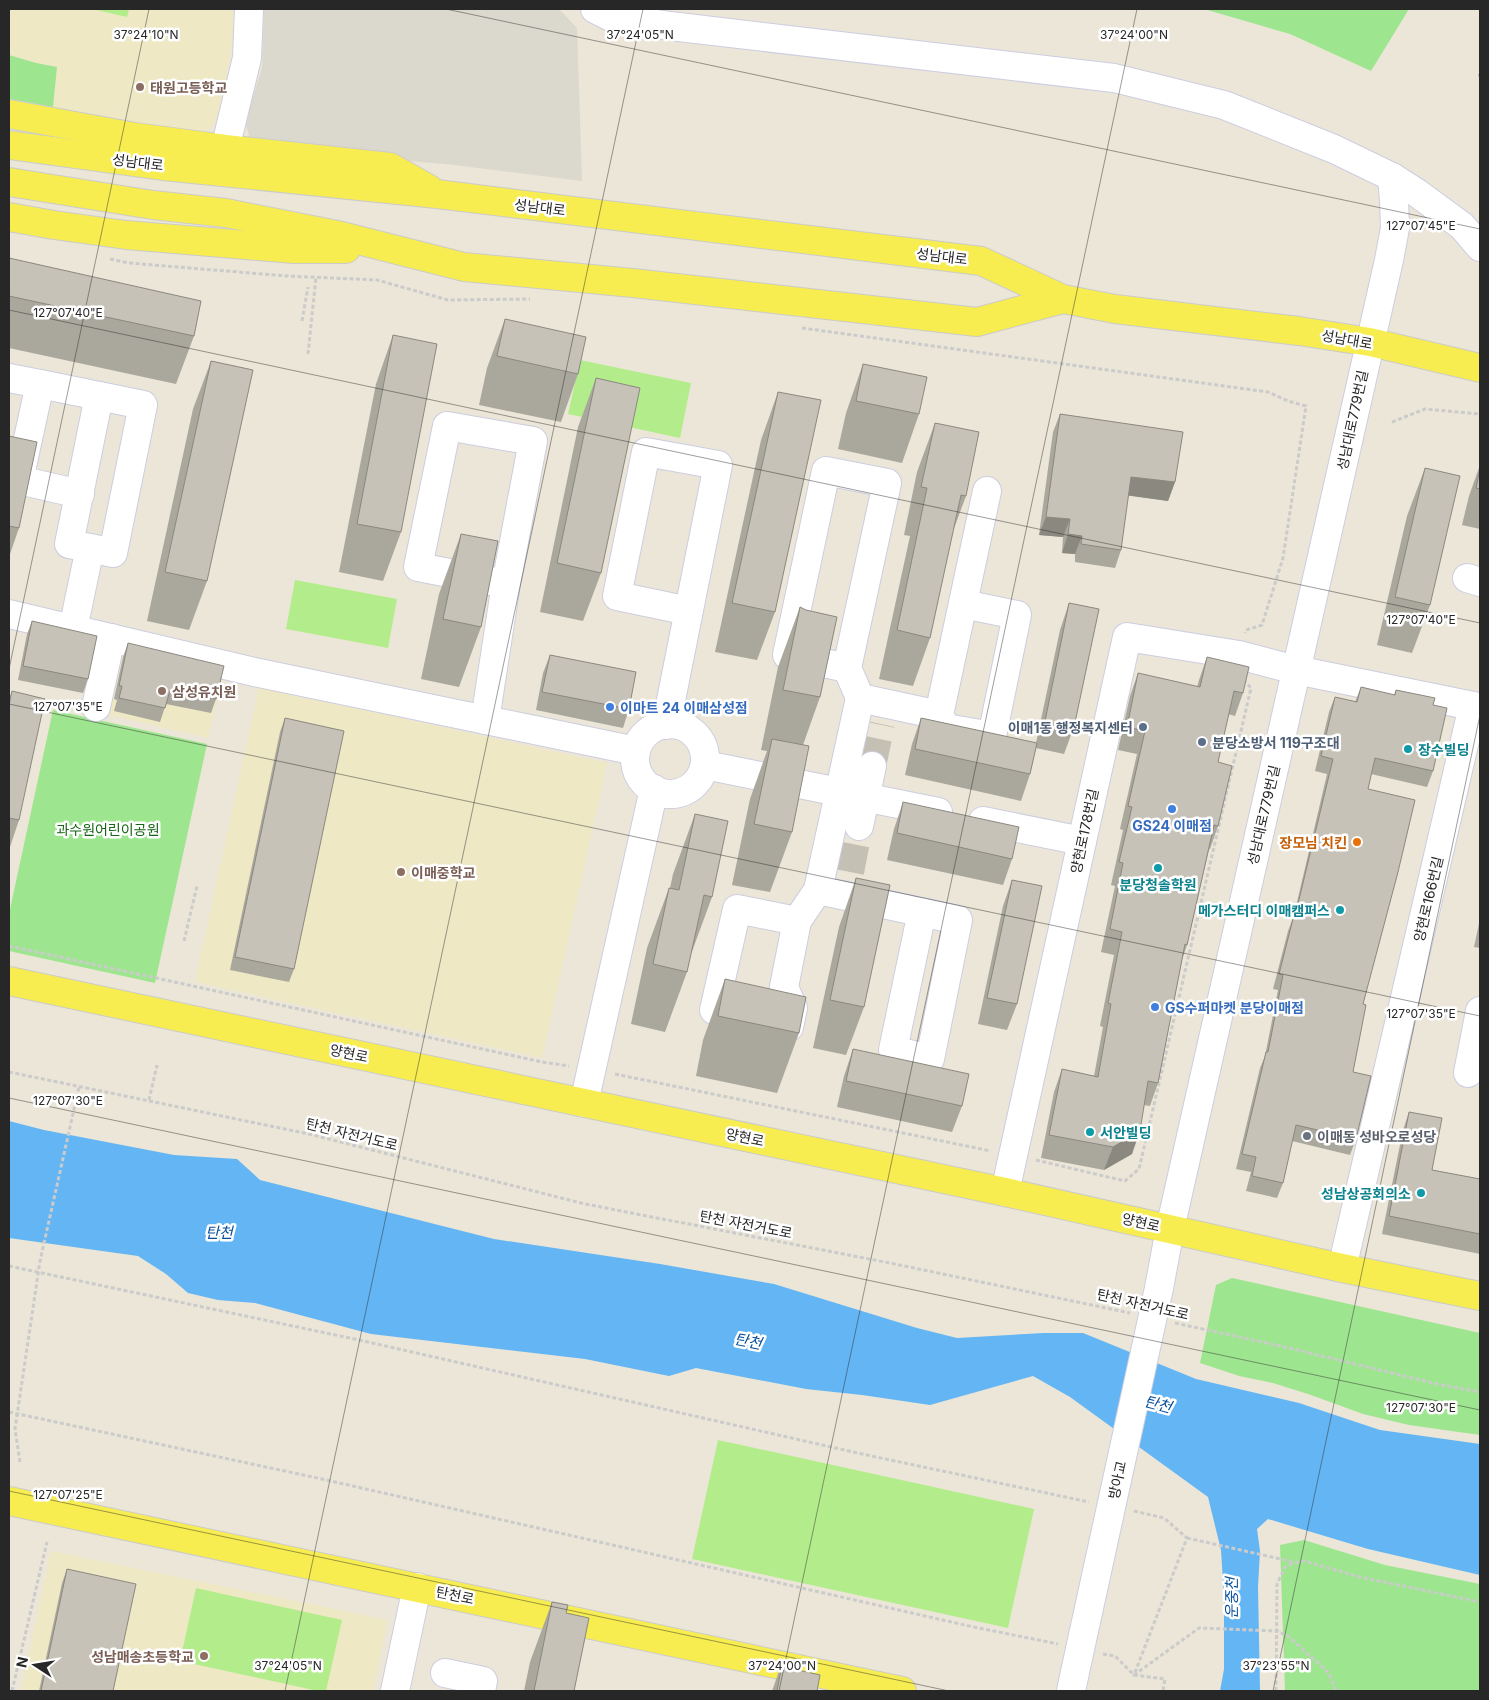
<svg xmlns="http://www.w3.org/2000/svg" width="1489" height="1700" font-family="Inter,'Noto Sans KR',sans-serif">
<rect width="100%" height="100%" fill="#ebe6d7"/>
<g fill="#eee8c5">
<polygon points="9,9 238,9 220,116 200,140 53,107 57,67 36,63 9,55"/>
<polygon points="117,645 224,670 208,738 101,713"/>
<polygon points="259,687 607,763 542,1058 195,982"/>
<polygon points="51,1551 388,1620 373,1691 21,1691"/>
</g>
<g fill="#9ee590">
<polygon points="1204,9 1409,9 1371,71 1290,34"/>
<polygon points="9,55 36,63 57,67 53,107 9,99"/>
<polygon points="53,710 207,744 155,983 9,951 9,914"/>
<polygon points="1232,1278 1480,1333 1480,1435 1409,1425 1363,1414 1311,1395 1273,1383 1239,1376 1200,1363 1216,1285"/>
<polygon points="1304,1540 1385,1565 1480,1584 1480,1691 1285,1691 1280,1545"/>
</g>
<g fill="#b3ed8b">
<polygon points="92,9 129,9 127,17"/>
<polygon points="580,360 691,383 680,438 568,414"/>
<polygon points="295,580 397,599 388,648 286,629"/>
<polygon points="718,1440 1034,1509 1008,1628 692,1559"/>
<polygon points="196,1588 342,1620 326,1691 318,1691 180,1661"/>
</g>
<polygon fill="#dbd8ce" points="264,9 559,9 577,28 582,181 446,164 253,149 245,122 262,68"/>
<polygon fill="#63b5f4" points="9,1121 44,1130 174,1155 237,1159 260,1180 494,1239 660,1264 774,1284 917,1328 957,1338 1044,1333 1083,1333 1196,1379 1299,1403 1380,1430 1480,1444 1480,1575 1368,1549 1268,1519 1257,1529 1260,1551 1258,1587 1260,1691 1220,1691 1224,1669 1224,1598 1221,1550 1208,1497 1070,1397 1033,1376 930,1405 862,1395 806,1389 696,1368 669,1376 585,1359 371,1334 255,1303 218,1300 188,1293 166,1274 138,1256 9,1238"/>
<g fill="none" stroke-linecap="round" stroke-linejoin="round">
<g stroke="#c4c0b4" stroke-width="28" stroke-dasharray="28 14" stroke-linecap="butt">
<polyline points="872,766 881,724"/>
<polyline points="850,872 859,826"/>
</g>
<defs>
<g id="minor">
<polyline points="595,9 611,17 670,26 1114,78 1224,105 1334,149 1392,177 1417,193 1462,226 1480,247"/>
<polyline points="225,149 247,58 249,9"/>
<polyline points="9,378 40,384"/>
<polyline points="80,494 19,480 40,384 99,396"/>
<polyline points="1467,578 1480,582"/>
<polyline points="9,614 254,672 636,751"/>
<polyline points="73,629 90,548 69,544 99,396 143,405 113,553 90,548"/>
<polyline points="860,698 939,715 946,728 992,736 1017,615 963,604"/>
<polyline points="96,707 111,638"/>
<polyline points="939,715 987,491"/>
<polyline points="485,720 506,584 533,441 447,426 418,567 506,584"/>
<circle cx="670" cy="759" r="35"/>
<polyline points="666,725 718,465 646,452 617,596 689,611"/>
<polyline points="705,765 938,812"/>
<polyline points="983,821 1082,841"/>
<polyline points="859,826 872,766"/>
<polyline points="818,890 958,920 930,1059 893,1050 922,912"/>
<polyline points="797,921 784,987 793,1008 789,1027 714,1010 737,909 797,921 818,890 860,698 847,668 887,483 826,471 787,655 847,668"/>
<polyline points="1468,1073 1480,1011"/>
<polyline points="584,1103 654,789"/>
<polyline points="1005,1192 1127,637 1239,655 1296,670 1473,706 1480,713"/>
<polyline points="1342,1268 1473,706"/>
<polyline points="1159,1288 1170,1229 1389,260 1395,228 1394,200 1392,177"/>
<polyline points="445,1673 483,1681 481,1691"/>
<polyline points="395,1691 417,1587"/>
<polyline points="1071,1691 1075,1672"/>
</g>
<g id="major">
<polyline points="9,114 135,137 225,149 390,167 429,189"/>
<polyline points="9,145 163,166 437,194 981,261 1063,299 1115,309 1299,331 1370,342 1480,368"/>
<polyline points="9,182 153,205 226,213 342,236 464,267 633,283 977,322 1063,299"/>
<polyline points="9,217 54,225 126,235 294,249 346,249"/>
<polyline points="9,981 1005,1192 1342,1268 1480,1296"/>
<polyline points="9,1501 902,1691"/>
</g>
</defs>
<use href="#minor" stroke="#cdcde1" stroke-width="30"/>
<use href="#major" stroke="#cbcbcb" stroke-width="30"/>
<g stroke="#cbcbcb" stroke-width="3" stroke-dasharray="4 2.5" stroke-linecap="butt">
<polyline points="110,259 129,263 287,276 377,280 448,300 530,299"/>
<polyline points="302,321 308,287"/>
<polyline points="802,328 1268,392 1288,401 1306,406 1283,558 1262,625 1246,630 1245,633"/>
<polyline points="308,354 316,277"/>
<polyline points="1392,422 1425,409 1480,414"/>
<polyline points="184,941 197,886"/>
<polyline points="9,946 542,1062 569,1066"/>
<polyline points="9,1072 309,1134 585,1204 890,1263 1130,1313"/>
<polyline points="615,1074 991,1151"/>
<polyline points="149,1100 157,1065"/>
<polyline points="1036,1160 1125,1181 1139,1169 1251,688 1246,682"/>
<polyline points="9,1266 359,1340 862,1454 1089,1502"/>
<polyline points="1175,1323 1285,1347 1437,1384 1480,1392"/>
<polyline points="9,1412 322,1479 969,1626 1058,1644"/>
<polyline points="20,1462 15,1429 40,1261 79,1087"/>
<polyline points="1134,1511 1164,1518 1187,1538 1134,1675 1165,1679 1163,1691"/>
<polyline points="1187,1538 1294,1562"/>
<polyline points="1103,1654 1115,1656 1134,1675 1199,1628 1277,1631 1288,1636 1329,1673 1336,1691"/>
<polyline points="12,1691 47,1542"/>
<polyline points="1276,1691 1277,1584 1285,1567 1294,1563 1304,1561 1360,1577 1480,1602"/>
</g>
<use href="#minor" stroke="#fff" stroke-width="28"/>
<use href="#major" stroke="#f7ed50" stroke-width="28"/>
<defs>
<polyline id="minor-bridge" points="1075,1672 1159,1288"/>
</defs>
<use href="#minor-bridge" stroke="#cdcde1" stroke-width="30" stroke-linecap="butt"/>
<use href="#minor-bridge" stroke="#fff" stroke-width="28"/>
</g>
<g fill="#aaa79d">
<polygon points="1480,70 1480,77 1478,76"/>
<polygon points="9,258 194,336 176,384 9,348"/>
<polygon points="505,319 578,374 561,422 479,405 487,368"/>
<polygon points="393,335 401,532 383,581 339,572 376,384"/>
<polygon points="211,361 207,581 189,630 147,621 193,409"/>
<polygon points="863,364 919,414 902,463 838,449 846,413"/>
<polygon points="596,378 601,573 583,621 540,612 578,427"/>
<polygon points="778,392 775,612 757,660 715,652 761,440"/>
<polygon points="1060,414 1175,482 1168,501 1128,495 1121,550 1115,568 1075,562 1075,554 1062,553 1063,537 1039,535 1053,432"/>
<polygon points="935,423 966,496 953,531 930,638 913,686 879,679 910,536 904,535 917,472"/>
<polygon points="9,436 19,528 9,557"/>
<polygon points="1480,465 1480,529 1462,525 1469,496"/>
<polygon points="1425,468 1430,605 1412,653 1377,645 1407,516"/>
<polygon points="461,534 481,627 459,687 421,679 439,594"/>
<polygon points="1069,603 1074,727 1064,754 1036,748 1030,774 1021,801 905,775 912,744 921,718 1036,743 1060,630"/>
<polygon points="800,607 820,697 803,745 792,832 770,892 732,885 750,799 767,751 761,750 778,667"/>
<polygon points="32,621 88,679 83,693 18,680 27,634"/>
<polygon points="128,643 216,699 211,713 166,704 160,722 114,711 117,700 114,699 123,657"/>
<polygon points="550,655 629,709 623,728 536,710 543,673"/>
<polygon points="1207,657 1243,693 1235,716 1228,714 1218,762 1218,826 1210,849 1209,849 1187,945 1182,960 1158,1083 1150,1106 1144,1105 1132,1154 1104,1170 1041,1158 1054,1092 1062,1069 1094,1076 1103,1027 1100,1026 1114,955 1101,952 1115,886 1111,885 1123,830 1120,829 1137,754 1118,750 1130,696 1138,673 1197,687 1199,680"/>
<polygon points="1361,687 1394,695 1396,690 1433,705 1433,771 1427,787 1371,774 1368,789 1363,1004 1353,1072 1356,1139 1350,1155 1292,1141 1283,1183 1277,1198 1246,1191 1251,1172 1236,1169 1260,1068 1265,1056 1278,990 1273,989 1288,931 1294,915 1327,774 1315,771 1329,712 1335,697 1355,702"/>
<polygon points="12,691 19,820 9,850 9,699"/>
<polygon points="285,718 294,969 289,982 230,970 280,732"/>
<polygon points="903,802 1012,859 1003,885 887,860 894,829"/>
<polygon points="695,814 712,897 690,957 687,972 665,1032 631,1024 647,948 669,888 670,888 673,874"/>
<polygon points="856,878 864,1007 846,1055 813,1048 839,927"/>
<polygon points="1012,880 1017,1004 1007,1030 978,1024 1003,906"/>
<polygon points="1480,919 1480,948 1474,947"/>
<polygon points="725,979 799,1033 777,1093 696,1076 703,1040"/>
<polygon points="853,1049 962,1106 952,1132 837,1107 844,1076"/>
<polygon points="1409,1112 1432,1170 1480,1179 1480,1254 1382,1234 1403,1130"/>
<polygon points="67,1569 113,1691 39,1691 62,1583"/>
<polygon points="552,1602 566,1613 574,1691 524,1691 530,1662"/>
<polygon points="783,1660 798,1670 817,1691 772,1691"/>
</g>
<g fill="#8b8880">
<polygon points="1131,477 1175,482 1168,501 1124,495"/>
<polygon points="1046,517 1070,519 1063,537 1039,535"/>
<polygon points="1068,534 1082,536 1075,554 1062,553"/>
<polygon points="1140,1131 1132,1154 1104,1170 1113,1147"/>
</g>
<g fill="#c6c2b7" stroke="#8b8880">
<polygon points="9,258 201,301 194,336 9,296"/>
<polygon points="505,319 586,337 578,374 497,356"/>
<polygon points="393,335 437,344 401,532 357,524"/>
<polygon points="211,361 253,370 207,581 165,572"/>
<polygon points="863,364 927,377 919,414 856,401"/>
<polygon points="596,378 640,388 601,573 557,563"/>
<polygon points="778,392 821,400 775,612 732,603"/>
<polygon points="1060,414 1183,432 1175,482 1131,477 1121,550 1081,544 1082,536 1068,534 1070,519 1046,517"/>
<polygon points="935,423 979,432 966,496 961,495 930,638 897,630 927,488 921,487"/>
<polygon points="9,436 37,442 19,528 9,526"/>
<polygon points="1425,468 1460,476 1430,605 1395,597"/>
<polygon points="1480,469 1480,489 1476,488"/>
<polygon points="461,534 498,541 481,627 443,619"/>
<polygon points="1069,603 1099,609 1074,727 1045,721"/>
<polygon points="800,607 806,610 837,617 820,697 783,690"/>
<polygon points="32,621 97,636 88,679 23,666"/>
<polygon points="128,643 224,666 216,699 170,690 165,708 119,698 122,686 119,686"/>
<polygon points="550,655 636,672 629,709 542,692"/>
<polygon points="1207,657 1249,667 1243,693 1234,691 1218,762 1232,766 1218,826 1214,825 1187,945 1185,944 1158,1083 1148,1081 1140,1131 1113,1147 1049,1135 1062,1069 1098,1077 1111,1004 1108,1003 1122,932 1110,929 1123,863 1119,862 1132,807 1128,806 1145,731 1127,727 1138,673 1200,687"/>
<polygon points="1361,687 1395,695 1396,690 1435,698 1433,705 1447,708 1433,771 1375,758 1368,789 1415,800 1398,872 1363,1004 1366,1005 1353,1072 1371,1076 1356,1139 1296,1125 1283,1183 1252,1176 1256,1157 1242,1154 1266,1052 1268,1052 1283,975 1279,974 1294,915 1295,916 1333,759 1321,756 1335,697 1357,702"/>
<polygon points="12,691 45,699 19,820 9,818 9,705"/>
<polygon points="285,718 344,731 294,969 235,957"/>
<polygon points="921,718 1037,743 1030,774 915,749"/>
<polygon points="772,739 809,746 792,832 754,824"/>
<polygon points="903,802 1019,827 1012,859 897,833"/>
<polygon points="695,814 728,821 712,897 704,895 687,972 653,964 669,888 679,890"/>
<polygon points="856,878 890,885 864,1007 830,1000"/>
<polygon points="1012,880 1042,886 1017,1004 987,998"/>
<polygon points="725,979 806,997 799,1033 718,1016"/>
<polygon points="853,1049 969,1074 962,1106 846,1081"/>
<polygon points="1409,1112 1442,1118 1432,1170 1480,1179 1480,1234 1389,1216"/>
<polygon points="67,1569 136,1584 113,1691 41,1691"/>
<polygon points="552,1602 568,1605 566,1613 589,1618 574,1691 534,1691"/>
<polygon points="783,1660 799,1663 798,1670 820,1675 817,1691 777,1691"/>
</g>
<path fill="none" stroke="#272727" stroke-width="1" stroke-opacity="0.45" d="M446,9l1034,220M9,310l1471,313M9,669l140,-660M9,704l1471,312M9,1098l1471,312M9,1491l940,200M285,1691l358,-1682M779,1691l358,-1682M1273,1691l207,-976"/>
<g fill="#8d6e63" stroke="#fff" stroke-width="2">
<circle cx="140" cy="87" r="5"/>
<circle cx="162" cy="691" r="5"/>
<circle cx="401" cy="872" r="5"/>
<circle cx="204" cy="1656" r="5"/>
</g>
<g fill="#3f7fe0" stroke="#fff" stroke-width="2">
<circle cx="610" cy="707" r="5"/>
<circle cx="1172" cy="809" r="5"/>
<circle cx="1155" cy="1007" r="5"/>
</g>
<g fill="#5c6f8a" stroke="#fff" stroke-width="2">
<circle cx="1143" cy="727" r="5"/>
<circle cx="1202" cy="742" r="5"/>
</g>
<g fill="#0f9aa8" stroke="#fff" stroke-width="2">
<circle cx="1408" cy="749" r="5"/>
<circle cx="1158" cy="868" r="5"/>
<circle cx="1340" cy="910" r="5"/>
<circle cx="1090" cy="1132" r="5"/>
<circle cx="1421" cy="1193" r="5"/>
</g>
<circle fill="#e8710a" stroke="#fff" stroke-width="2" cx="1357" cy="842" r="5"/>
<circle fill="#6b7280" stroke="#fff" stroke-width="2" cx="1307" cy="1136" r="5"/>
<g text-anchor="middle" dominant-baseline="central" stroke-width="5" stroke-linejoin="round" paint-order="stroke">
<g font-size="14" font-weight="bold" fill="#785e54" stroke="#fff" text-anchor="start">
<text x="150" y="87">태원고등학교</text>
<text x="172" y="691">삼성유치원</text>
<text x="411" y="872">이매중학교</text>
<text x="194" y="1656" text-anchor="end">성남매송초등학교</text>
</g>
<g font-size="14" fill="#272727" stroke="#fff">
<text transform="translate(138 162) rotate(7)">성남대로</text>
<text transform="translate(540 207) rotate(7)">성남대로</text>
<text transform="translate(942 256) rotate(7)">성남대로</text>
<text transform="translate(1347 339) rotate(10)">성남대로</text>
<text transform="translate(1352 420) rotate(-78)">성남대로779번길</text>
<text transform="translate(1263 815) rotate(-77)">성남대로779번길</text>
<text transform="translate(1084 831) rotate(-78)">양현로178번길</text>
<text transform="translate(1428 899) rotate(-77)">양현로166번길</text>
<text transform="translate(349 1053) rotate(12)">양현로</text>
<text transform="translate(352 1134) rotate(14)">탄천 자전거도로</text>
<text transform="translate(745 1137) rotate(12)">양현로</text>
<text transform="translate(1141 1222) rotate(13)">양현로</text>
<text transform="translate(746 1224) rotate(11)">탄천 자전거도로</text>
<text transform="translate(1143 1304) rotate(13)">탄천 자전거도로</text>
<text transform="translate(1117 1480) rotate(-78)">방아교</text>
<text transform="translate(455 1595) rotate(12)">탄천로</text>
</g>
<g font-size="14" font-weight="bold" fill="#366cbe" stroke="#fff" text-anchor="start">
<text x="620" y="707">이마트 24 이매삼성점</text>
<text x="1172" y="825" text-anchor="middle">GS24 이매점</text>
<text x="1165" y="1007">GS수퍼마켓 분당이매점</text>
</g>
<g font-size="14" font-weight="bold" fill="#4e5e75" stroke="#fff" text-anchor="end">
<text x="1133" y="727">이매1동 행정복지센터</text>
<text x="1212" y="742" text-anchor="start">분당소방서 119구조대</text>
</g>
<g font-size="14" font-weight="bold" fill="#0d838f" stroke="#fff" text-anchor="start">
<text x="1418" y="749">장수빌딩</text>
<text x="1158" y="884" text-anchor="middle">분당청솔학원</text>
<text x="1330" y="910" text-anchor="end">메가스터디 이매캠퍼스</text>
<text x="1100" y="1132">서안빌딩</text>
<text x="1411" y="1193" text-anchor="end">성남상공회의소</text>
</g>
<g font-size="14" fill="#186615" stroke="#fff">
<text x="108" y="829">과수원어린이공원</text>
</g>
<g font-size="14" font-weight="bold" fill="#c56008" stroke="#fff" text-anchor="end">
<text x="1347" y="842">장모님 치킨</text>
</g>
<g font-size="14" font-weight="bold" fill="#5b616d" stroke="#fff" text-anchor="start">
<text x="1317" y="1136">이매동 성바오로성당</text>
</g>
<g font-size="15" font-style="italic" fill="#064f9c" stroke="#fff">
<text x="219" y="1232">탄천</text>
<text transform="translate(748 1341) rotate(11)">탄천</text>
<text transform="translate(1158 1404) rotate(15)">탄천</text>
<text transform="translate(1231 1598) rotate(-90)">운중천</text>
</g>
</g>
<g font-size="12" text-anchor="middle" fill="#272727" stroke="#fff" stroke-width="5" stroke-linejoin="round" paint-order="stroke">
<text x="146" y="39">37°24'10"N</text>
<text x="640" y="39">37°24'05"N</text>
<text x="1134" y="39">37°24'00"N</text>
<text x="1421" y="230">127°07'45"E</text>
<text x="68" y="317">127°07'40"E</text>
<text x="1421" y="624">127°07'40"E</text>
<text x="68" y="711">127°07'35"E</text>
<text x="1421" y="1018">127°07'35"E</text>
<text x="68" y="1105">127°07'30"E</text>
<text x="1421" y="1412">127°07'30"E</text>
<text x="68" y="1499">127°07'25"E</text>
<text x="288" y="1670">37°24'05"N</text>
<text x="782" y="1670">37°24'00"N</text>
<text x="1276" y="1670">37°23'55"N</text>
</g>
<rect width="1489" height="1700" fill="none" stroke="#272727" stroke-width="20"/>
<g transform="translate(35 1665) rotate(282)" stroke="#ffffff" stroke-width="4" paint-order="stroke">
<path d="M0-4L9 19L0 12L-9 19Z" fill="#272727"/>
<text y="-8" font-size="14" font-weight="bold" text-anchor="middle" fill="#272727">N</text>
</g>
</svg>
